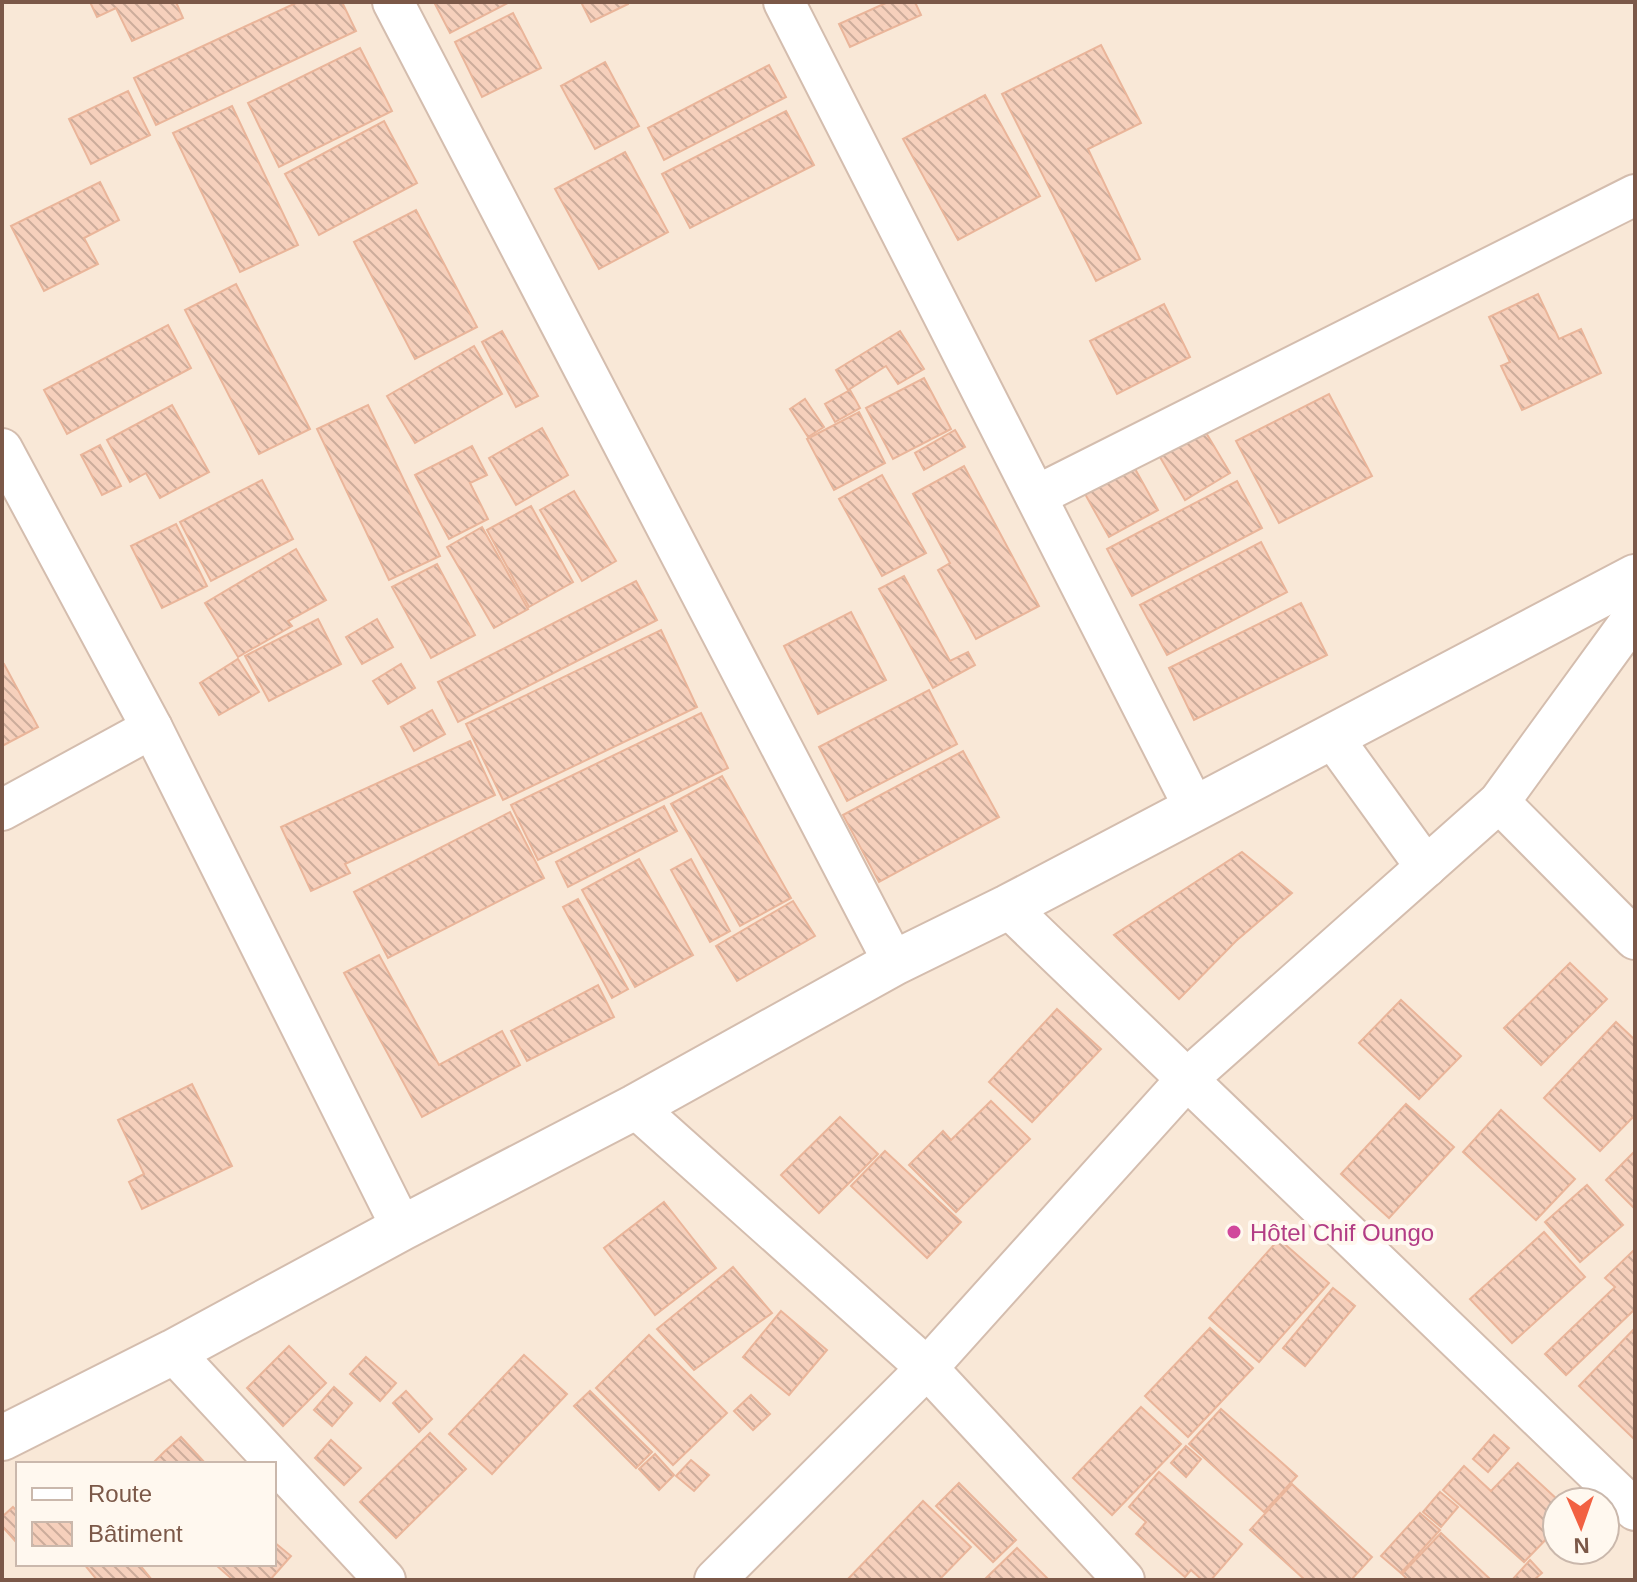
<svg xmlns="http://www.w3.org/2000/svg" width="1637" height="1582" font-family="Helvetica,sans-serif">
<defs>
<pattern id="building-back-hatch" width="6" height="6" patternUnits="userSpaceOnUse" patternTransform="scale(2)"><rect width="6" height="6" fill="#f6d0bc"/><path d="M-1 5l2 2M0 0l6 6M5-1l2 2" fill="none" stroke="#ccac9b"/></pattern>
</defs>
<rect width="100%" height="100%" fill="#fef4e7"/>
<path fill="#f9e8d7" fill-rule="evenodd" d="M2,2h1633v1578h-1633zM18,1464h256v100h-256zM1557,1502h48v48h-48z"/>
<g fill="url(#building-back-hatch)" stroke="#eab59a" stroke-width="2">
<polygon points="90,2 176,2 183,18 132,41 116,8 97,17"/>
<polygon points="298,2 342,2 356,31 156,125 134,78"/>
<polygon points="434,2 508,2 508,3 450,33"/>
<polygon points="581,2 628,2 628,4 591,22"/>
<polygon points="888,2 915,2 921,15 850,47 839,24"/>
<polygon points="513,13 541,68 482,97 455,42"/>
<polygon points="1101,45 1141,123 1088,149 1140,259 1096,281 1002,94"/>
<polygon points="360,48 392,111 279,167 248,103"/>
<polygon points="605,62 639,126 595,149 561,86"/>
<polygon points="769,65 786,97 664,160 648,128"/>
<polygon points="128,91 150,135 91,164 69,119"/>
<polygon points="985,95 1040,196 958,240 903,139"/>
<polygon points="232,106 298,245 240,272 173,133"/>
<polygon points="786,111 814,165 690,228 662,174"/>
<polygon points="384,121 417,183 319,235 285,174"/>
<polygon points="625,152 668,232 599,269 555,189"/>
<polygon points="100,182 119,220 84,238 98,264 44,291 11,226"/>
<polygon points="416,210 477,327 415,359 354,242"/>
<polygon points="236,284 310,429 259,454 185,310"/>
<polygon points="1538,294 1559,339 1581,329 1601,373 1522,410 1501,366 1510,362 1489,317"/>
<polygon points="1164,304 1190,357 1117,394 1090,341"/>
<polygon points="168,325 191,368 67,434 44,390"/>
<polygon points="502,331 538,396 516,407 482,342"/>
<polygon points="900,331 924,369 898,384 886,366 848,390 836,370"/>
<polygon points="474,346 502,394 415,443 387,396"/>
<polygon points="924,378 951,429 893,459 866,408"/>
<polygon points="850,390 860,408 835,422 825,404"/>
<polygon points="1329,394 1372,476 1279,523 1236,441"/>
<polygon points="805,399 824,427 808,437 790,409"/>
<polygon points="172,405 209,472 160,498 146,473 130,482 107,440"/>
<polygon points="368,405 440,556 389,580 317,429"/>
<polygon points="859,412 885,463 834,490 807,439"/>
<polygon points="542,428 568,475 516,505 489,458"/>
<polygon points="955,430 965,447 924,470 915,453"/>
<polygon points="1205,431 1230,473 1185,500 1160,457"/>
<polygon points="100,445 121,486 102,495 81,455"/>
<polygon points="472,446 487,475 470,483 488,519 449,539 415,475"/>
<polygon points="964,466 1039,606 976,639 938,570 950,563 913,494"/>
<polygon points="1134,467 1158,510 1109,537 1085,494"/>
<polygon points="882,475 926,553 882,576 839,499"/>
<polygon points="262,480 293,539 211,581 180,522"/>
<polygon points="1237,481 1262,528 1132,596 1107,549"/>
<polygon points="574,491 616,561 582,581 540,510"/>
<polygon points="531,506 573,582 529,607 487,530"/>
<polygon points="176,524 207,586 162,608 131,546"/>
<polygon points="482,527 528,609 494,628 447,547"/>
<polygon points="1261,542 1287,592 1167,655 1140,605"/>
<polygon points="296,549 326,600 288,621 292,626 238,657 205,603"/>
<polygon points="437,564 475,635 431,658 392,587"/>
<polygon points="904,576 950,661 968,652 975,665 933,688 879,589"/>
<polygon points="636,581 657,620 458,722 438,682"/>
<polygon points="1301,603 1327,655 1194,720 1169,668"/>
<polygon points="851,612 886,680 818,714 784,646"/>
<polygon points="318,619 341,664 269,701 245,656"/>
<polygon points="377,619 393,647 362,664 346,637"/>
<polygon points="661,630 697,707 503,800 466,724"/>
<polygon points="238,659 259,692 219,715 200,683"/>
<polygon points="4,664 38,727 2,746 2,665"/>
<polygon points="401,664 415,688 388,704 373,681"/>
<polygon points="929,690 957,744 847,801 819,747"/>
<polygon points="432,710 445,734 414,751 401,727"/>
<polygon points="701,713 728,768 538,860 511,805"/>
<polygon points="470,741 495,795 345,864 350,873 311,891 281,827"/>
<polygon points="963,751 999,817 879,882 843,815"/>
<polygon points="722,776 791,898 740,926 671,804"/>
<polygon points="664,806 677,831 568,887 556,862"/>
<polygon points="510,812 544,878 388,958 354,892"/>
<polygon points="1242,852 1292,893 1236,941 1179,999 1114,935"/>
<polygon points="639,859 693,955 635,987 582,890"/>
<polygon points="691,859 730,931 710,942 671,870"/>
<polygon points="578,899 628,989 612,998 563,907"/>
<polygon points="793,901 815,936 737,981 716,946"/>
<polygon points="379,955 439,1065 502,1031 520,1065 422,1117 344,973"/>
<polygon points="1570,963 1607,999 1541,1065 1504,1028"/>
<polygon points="598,985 614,1017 527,1061 511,1031"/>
<polygon points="1401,1000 1461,1056 1419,1099 1359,1043"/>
<polygon points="1057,1009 1101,1049 1032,1122 989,1082"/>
<polygon points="1616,1022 1635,1040 1635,1115 1600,1151 1544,1098"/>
<polygon points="192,1084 232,1166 142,1209 129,1182 144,1174 118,1120"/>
<polygon points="991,1101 1030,1139 956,1212 909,1165 943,1131 951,1140"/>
<polygon points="1406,1104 1454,1147 1389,1218 1341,1174"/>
<polygon points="1501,1110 1575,1179 1536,1220 1463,1152"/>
<polygon points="840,1117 878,1154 819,1213 781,1175"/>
<polygon points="885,1151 961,1222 927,1258 851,1186"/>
<polygon points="1635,1151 1635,1209 1606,1180"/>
<polygon points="1587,1185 1623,1225 1580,1262 1545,1222"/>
<polygon points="664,1202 716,1268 655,1315 604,1248"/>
<polygon points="1544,1232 1585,1277 1512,1343 1470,1299"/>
<polygon points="1279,1239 1329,1283 1259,1362 1209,1318"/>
<polygon points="1635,1249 1635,1309 1566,1375 1545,1354 1615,1287 1605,1278"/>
<polygon points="733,1267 772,1313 694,1370 657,1329"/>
<polygon points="1333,1288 1355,1306 1305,1366 1283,1348"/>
<polygon points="781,1311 827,1350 789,1395 743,1357"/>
<polygon points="1210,1328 1253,1368 1188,1437 1145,1396"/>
<polygon points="1635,1328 1635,1440 1579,1386"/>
<polygon points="649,1335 727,1413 673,1465 596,1388"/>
<polygon points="289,1346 326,1383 283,1426 247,1388"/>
<polygon points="524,1355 567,1394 492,1474 449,1434"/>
<polygon points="366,1357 396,1383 380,1401 350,1374"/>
<polygon points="334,1387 352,1403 332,1426 314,1410"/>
<polygon points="406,1391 432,1419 419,1432 393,1403"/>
<polygon points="590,1391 652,1452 636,1468 574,1406"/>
<polygon points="751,1395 770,1414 753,1430 734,1411"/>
<polygon points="1141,1407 1181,1444 1112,1515 1073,1478"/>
<polygon points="1221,1409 1297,1476 1264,1512 1189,1444"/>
<polygon points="430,1433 466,1469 396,1538 360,1502"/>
<polygon points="1494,1435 1509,1448 1488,1472 1473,1459"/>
<polygon points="181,1437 206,1464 152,1464 164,1452"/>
<polygon points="331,1440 361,1468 344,1485 315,1458"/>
<polygon points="1186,1446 1201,1459 1186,1477 1171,1463"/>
<polygon points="655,1454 674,1475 659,1490 639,1469"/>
<polygon points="691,1460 709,1475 694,1491 676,1476"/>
<polygon points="1518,1463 1560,1502 1557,1528 1524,1562 1443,1490 1464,1466 1491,1491"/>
<polygon points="1159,1472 1242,1544 1211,1580 1202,1580 1191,1570 1185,1577 1136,1534 1146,1522 1129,1507"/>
<polygon points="959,1483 1016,1540 993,1562 936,1506"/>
<polygon points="1292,1484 1372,1557 1351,1580 1305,1580 1250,1530"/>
<polygon points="1440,1492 1458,1507 1441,1527 1423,1512"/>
<polygon points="923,1501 971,1547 939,1580 847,1580"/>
<polygon points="13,1507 18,1512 16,1542 2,1526 2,1517"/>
<polygon points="1420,1513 1440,1530 1401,1573 1381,1556"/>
<polygon points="1441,1533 1491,1580 1408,1580 1402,1574"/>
<polygon points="274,1542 291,1556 270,1580 233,1580 217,1566 274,1564"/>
<polygon points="1017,1548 1049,1580 984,1580"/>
<polygon points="1530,1560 1542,1573 1534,1580 1512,1580"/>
<polygon points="84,1564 139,1564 152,1580 97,1580"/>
</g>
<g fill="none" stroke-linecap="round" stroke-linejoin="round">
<defs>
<g id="minor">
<polyline points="393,2 894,963"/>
<polyline points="784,2 1195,809"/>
<polyline points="2,449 152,728 402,1228"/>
<polyline points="1036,496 1635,195"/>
<polyline points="1332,737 1426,867"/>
<polyline points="1499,802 1635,939"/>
<polyline points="2,810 152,728"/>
<polyline points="1008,907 1635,1510"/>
<polyline points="635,1107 927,1368 1124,1580"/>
<polyline points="173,1352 385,1580"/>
<polyline points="715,1580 927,1368 1187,1079 1499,802 1635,615"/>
</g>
<polyline id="tertiary" points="2,1438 173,1352 402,1228 635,1107 894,963 1008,907 1635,577"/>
</defs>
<use href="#minor" stroke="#d4bdae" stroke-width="44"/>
<use href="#tertiary" stroke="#d4bdae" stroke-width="48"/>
<use href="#minor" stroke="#fff" stroke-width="40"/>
<use href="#tertiary" stroke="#fff" stroke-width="44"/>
</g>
<circle fill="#d1479c" stroke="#fff8ef" stroke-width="3" cx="1234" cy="1232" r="8"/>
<g text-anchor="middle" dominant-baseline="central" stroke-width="8" stroke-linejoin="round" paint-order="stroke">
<g font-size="24" fill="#b23c85" stroke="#fff8ef" text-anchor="start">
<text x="1250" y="1232">Hôtel Chif Oungo</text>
</g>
</g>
<rect width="1637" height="1582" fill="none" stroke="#7b5848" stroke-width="8"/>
<rect x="16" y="1462" width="260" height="104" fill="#fff8ef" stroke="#cab8ac" stroke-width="2"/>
<rect x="32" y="1488" width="40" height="12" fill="#ffffff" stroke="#cab8ac" stroke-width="2"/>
<text x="88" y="1502" font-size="24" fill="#7b5848">Route</text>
<rect x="32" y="1522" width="40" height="24" fill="url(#building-back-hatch)" stroke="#cab8ac" stroke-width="2"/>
<text x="88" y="1542" font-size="24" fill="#7b5848">Bâtiment</text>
<g transform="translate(1581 1526) rotate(178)"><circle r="38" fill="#fff8ef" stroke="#cab8ac" stroke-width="2"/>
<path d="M0-6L14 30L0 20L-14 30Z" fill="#f26142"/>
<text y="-12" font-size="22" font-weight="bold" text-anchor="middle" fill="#7b5848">N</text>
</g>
</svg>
